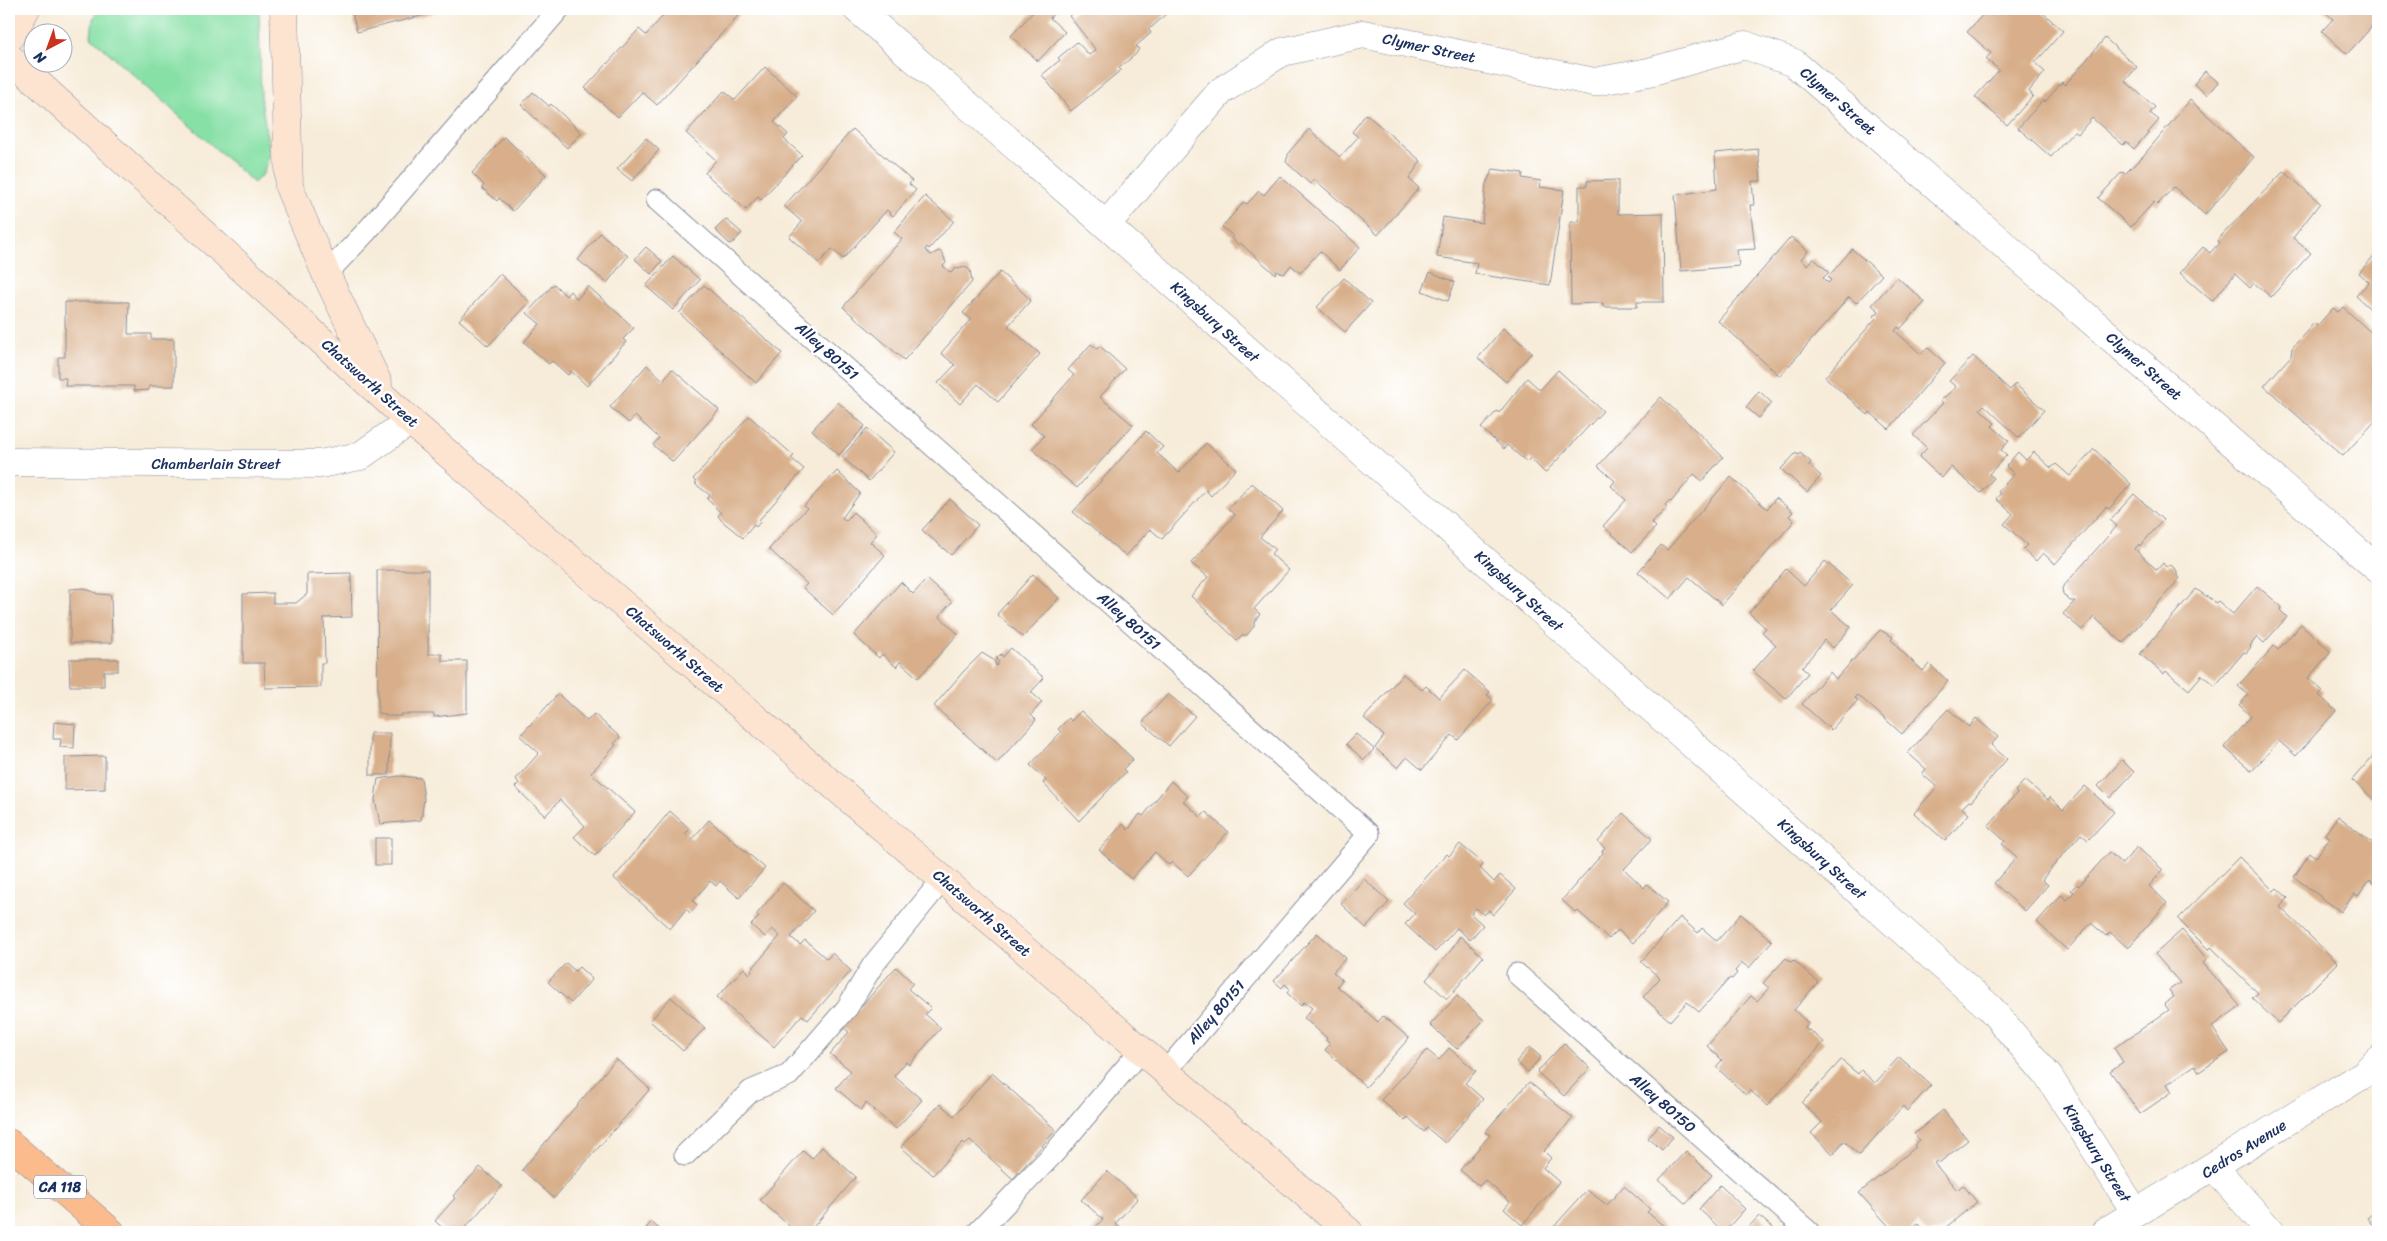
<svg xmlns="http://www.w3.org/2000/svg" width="2387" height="1241" font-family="Sriracha,sans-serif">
<rect width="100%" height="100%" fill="#fff"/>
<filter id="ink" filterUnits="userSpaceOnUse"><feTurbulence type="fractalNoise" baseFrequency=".02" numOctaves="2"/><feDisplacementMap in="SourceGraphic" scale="10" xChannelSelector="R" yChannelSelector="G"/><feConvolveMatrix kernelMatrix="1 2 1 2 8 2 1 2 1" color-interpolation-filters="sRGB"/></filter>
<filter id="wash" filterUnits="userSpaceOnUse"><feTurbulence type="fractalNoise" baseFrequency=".0096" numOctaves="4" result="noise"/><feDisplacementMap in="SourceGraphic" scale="20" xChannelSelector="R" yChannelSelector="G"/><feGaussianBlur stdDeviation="1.12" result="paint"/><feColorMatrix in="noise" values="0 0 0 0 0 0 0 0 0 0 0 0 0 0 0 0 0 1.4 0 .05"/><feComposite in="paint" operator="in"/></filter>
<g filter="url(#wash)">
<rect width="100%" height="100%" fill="#f7ecd9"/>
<polygon fill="#87e0a6" stroke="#518882" points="100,9 259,9 261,100 270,154 263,174 254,183 91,37 93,19"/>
<g id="blocks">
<g fill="#d8af8a">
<polygon points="351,9 432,9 433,13 357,32"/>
<polygon points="669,9 744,9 657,105 642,92 618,117 585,88 639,29 646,35"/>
<polygon points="1036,9 1055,9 1056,10 1050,18 1065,32 1038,61 1011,36"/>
<polygon points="1078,9 1162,9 1166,14 1152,27 1148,28 1151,33 1136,46 1139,49 1136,54 1119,68 1121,70 1071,111 1042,75 1060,60 1058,58 1077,42 1089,55 1096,50 1069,16"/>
<polygon points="1988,9 2039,9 2063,31 2035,63 2045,72 2029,91 2033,96 2007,125 1975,97 1999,70 1986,59 1991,53 1967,32"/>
<polygon points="2322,9 2378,9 2378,20 2347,54 2322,31 2333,19"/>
<polygon points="2105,38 2137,67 2125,81 2155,107 2150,113 2159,120 2134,149 2126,142 2123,145 2092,118 2078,134 2074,131 2051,157 2018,128 2043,100 2045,102 2062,82 2065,85"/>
<polygon points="765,67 797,96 774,122 788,134 784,139 802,155 761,200 758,197 746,210 705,173 716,160 686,133 724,91 735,100"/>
<polygon points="2205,71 2218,82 2207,95 2194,84"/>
<polygon points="533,92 549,106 551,104 582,133 567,148 521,105"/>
<polygon points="2190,100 2254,157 2205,215 2174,187 2157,205 2154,202 2131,227 2098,198 2122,172 2125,174 2143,156"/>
<polygon points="1366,114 1421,161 1409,179 1419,188 1378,235 1314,179 1310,184 1286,162 1289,152 1309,129 1340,157 1358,137 1352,132"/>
<polygon points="853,129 912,181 909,184 916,190 893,216 887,210 843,259 832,249 819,263 789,237 802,222 784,206"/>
<polygon points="504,137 546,175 513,211 499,198 497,201 482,188 484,185 472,173"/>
<polygon points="646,138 659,150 632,181 617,169"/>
<polygon points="1758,149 1761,181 1752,181 1754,205 1750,205 1755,249 1737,250 1739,266 1681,271 1675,195 1717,189 1715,153"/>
<polygon points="1493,169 1523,173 1522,178 1541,181 1540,187 1564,190 1550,285 1475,274 1477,263 1437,257 1443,217 1482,223 1486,184"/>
<polygon points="2284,171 2320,203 2293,238 2311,253 2271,297 2254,283 2250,288 2235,274 2212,301 2180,273 2203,247 2210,253 2219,243 2217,241 2222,235"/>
<polygon points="1280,176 1360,247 1340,270 1320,251 1300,273 1291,265 1284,274 1277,271 1275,274 1240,243 1239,245 1231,238 1233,236 1222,227 1244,202 1247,204 1259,191 1264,195"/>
<polygon points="1618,180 1618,214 1663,213 1664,302 1637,302 1637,307 1603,307 1603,303 1571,304 1570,222 1579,222 1579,186 1587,186 1587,181"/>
<polygon points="925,196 954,221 929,249 927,247 925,250 931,255 939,251 943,254 946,263 943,266 951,273 956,268 958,269 965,267 970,270 972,282 904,360 843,307 902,239 894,232"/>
<polygon points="726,219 742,233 731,245 715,230"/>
<polygon points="600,233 628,256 607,283 578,260"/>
<polygon points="1791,237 1808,251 1801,259 1807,265 1813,258 1829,272 1823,278 1828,283 1831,280 1828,277 1852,249 1882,275 1856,303 1849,297 1780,376 1718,321"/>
<polygon points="646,247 662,261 651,274 635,259"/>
<polygon points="2378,251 2378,316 2356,296 2369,282 2359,273"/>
<polygon points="673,256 700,280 673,310 646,286"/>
<polygon points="1000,272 1031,300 1008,326 1040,354 998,402 978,384 960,404 938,383 955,365 941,353 971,319 963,313"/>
<polygon points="1430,272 1455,282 1448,301 1422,291"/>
<polygon points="500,274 530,302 488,346 459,320"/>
<polygon points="1897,277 1925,302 1900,329 1898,327 1895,331 1921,354 1928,348 1945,363 1889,429 1870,412 1868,415 1825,377 1876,318 1874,316 1879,311 1872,305"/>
<polygon points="1344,278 1371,303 1345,332 1317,307"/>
<polygon points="554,284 566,296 570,291 577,299 588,286 634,328 623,339 626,342 587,386 571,371 568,375 552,361 549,364 524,342 540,324 527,313"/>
<polygon points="704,285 782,353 756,383 679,313"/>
<polygon points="65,302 129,302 128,334 151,334 151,339 174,339 174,386 149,386 149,390 134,391 134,386 65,386 66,378 58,378 58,357 65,357"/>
<polygon points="2343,307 2378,339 2378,418 2343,456 2264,386 2291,356 2292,348 2314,323 2317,326 2333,308 2338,312"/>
<polygon points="1503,328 1532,352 1506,382 1478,358"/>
<polygon points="1091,344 1097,349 1100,346 1125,369 1100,397 1133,425 1077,488 1032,449 1044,436 1031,424 1074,375 1068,370"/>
<polygon points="1973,356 2010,390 2015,384 2044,410 2019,438 1984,405 1980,409 1995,423 1992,426 2009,441 2001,450 2007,455 1989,474 1994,478 1981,493 1951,467 1942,478 1919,457 1927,448 1913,435 1943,403 1940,401 1956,387 1949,381"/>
<polygon points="647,365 663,380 672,369 719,410 673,462 653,445 659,438 635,416 629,423 610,407"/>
<polygon points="1558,370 1603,411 1545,473 1530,458 1527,462 1507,445 1504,449 1481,428 1497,411 1499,413 1527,378 1540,390"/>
<polygon points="1759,391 1772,403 1759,418 1746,407"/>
<polygon points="1661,397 1723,457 1702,481 1694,474 1671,502 1670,500 1665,505 1667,507 1661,514 1651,522 1656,527 1632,552 1603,526 1626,500 1611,486 1615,481 1598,466"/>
<polygon points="838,402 865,426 839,455 812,430"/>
<polygon points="749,416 794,456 791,458 804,469 759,520 761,521 756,527 754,525 743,538 722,521 718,516 721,513 707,499 710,495 695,484 697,483 693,479"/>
<polygon points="867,428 894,452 869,481 842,457"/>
<polygon points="1146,431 1163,447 1157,453 1179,473 1206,443 1236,469 1211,496 1206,490 1162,539 1150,529 1126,556 1073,512"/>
<polygon points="2094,449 2131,484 2109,509 2106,507 2055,564 2043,553 2036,561 2023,549 2027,545 2004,524 2013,514 1996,499 2000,494 1998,492 2014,474 2006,466 2018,452 2026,460 2034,452 2051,468 2056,464 2070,476"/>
<polygon points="1796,453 1798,455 1800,453 1811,462 1809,465 1821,476 1807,492 1781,469"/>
<polygon points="837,471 860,493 842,518 846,521 853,512 877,534 870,542 885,555 833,615 803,588 807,584 769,549 807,508 804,506"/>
<polygon points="1731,477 1767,509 1776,498 1793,512 1789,516 1794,521 1722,605 1689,577 1670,599 1638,572 1661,545 1667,550"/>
<polygon points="1252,483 1283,511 1260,537 1275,549 1271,554 1289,570 1254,609 1260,614 1254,622 1254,626 1247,635 1242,635 1237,640 1191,596 1208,577 1191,563 1235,515 1228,509"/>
<polygon points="2134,494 2163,520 2140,546 2139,544 2135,549 2157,570 2163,563 2166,567 2171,565 2177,571 2177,576 2180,578 2123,643 2094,617 2082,630 2063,614 2075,601 2070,601 2063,594 2062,588 2117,526 2110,520"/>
<polygon points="950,499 978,525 951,555 922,530"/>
<polygon points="1825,561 1853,585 1831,610 1851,627 1833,648 1824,640 1802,668 1808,673 1786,699 1753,671 1776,645 1762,632 1766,628 1749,613 1786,569 1804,586"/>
<polygon points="377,570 428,570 428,654 442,654 442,661 467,661 467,713 434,717 434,714 401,714 401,716 385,716 385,714 378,713"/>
<polygon points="351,573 352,617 324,618 325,663 321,663 321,687 265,688 264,663 243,663 243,594 273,593 273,603 296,603 307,594 307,574"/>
<polygon points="1033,574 1059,598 1023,637 997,614"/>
<polygon points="927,579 952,602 939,616 958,634 918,678 900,662 896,667 882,654 879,658 854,635 901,582 913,594"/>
<polygon points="2257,586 2282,607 2280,610 2287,617 2264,643 2257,637 2250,646 2251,647 2246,653 2244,652 2215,686 2202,675 2189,690 2166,671 2164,674 2140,654 2196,589 2216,603 2218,601 2233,614"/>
<polygon points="84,588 98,594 111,595 112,643 70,643 70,589"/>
<polygon points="2301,624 2331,652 2308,678 2323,691 2319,695 2336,711 2296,756 2279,741 2252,771 2224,747 2251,716 2239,705 2248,695 2238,686 2274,646 2278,650"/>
<polygon points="1880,630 1893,637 1891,640 1898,646 1897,647 1923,671 1929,664 1948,681 1902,734 1858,695 1855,698 1858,700 1831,730 1802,704 1830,672 1836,679"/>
<polygon points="1011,648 1044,678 1031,692 1042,702 1031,715 1036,720 997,763 934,706 963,672 982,653 995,661 996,666 999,662 996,659 1001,654 1003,657"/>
<polygon points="69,659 118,659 118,671 104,671 104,686 70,686"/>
<polygon points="1465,670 1490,692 1487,695 1493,700 1458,740 1452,735 1422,770 1407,757 1398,768 1375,748 1384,736 1364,718 1403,674 1422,690 1426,686 1439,698"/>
<polygon points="558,694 587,721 594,714 620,737 614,744 616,745 591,773 635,812 595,856 574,837 585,826 560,800 545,816 515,787 519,783 516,779 539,753 520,736"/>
<polygon points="1168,694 1195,716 1169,746 1142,723"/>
<polygon points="1948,709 1969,727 1976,718 1998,737 1991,745 2007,759 1971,802 1969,801 1962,808 1969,814 1945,841 1914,813 1937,787 1922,774 1926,769 1908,753"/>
<polygon points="1081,711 1133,759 1123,769 1126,772 1079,821 1043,783 1046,780 1030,765 1061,732 1058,729 1069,718 1071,721"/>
<polygon points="54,722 75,724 74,748 60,747 61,739 53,739"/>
<polygon points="370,733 390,733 389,775 370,775"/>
<polygon points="1356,734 1374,749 1364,760 1346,744"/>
<polygon points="2378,750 2378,803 2352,780"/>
<polygon points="105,756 105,789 65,790 65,757"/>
<polygon points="2122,760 2134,772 2110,798 2098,786"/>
<polygon points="399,776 421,778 424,799 421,820 380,824 375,799 378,779"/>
<polygon points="2025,780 2048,800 2050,797 2063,810 2085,786 2114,812 2088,840 2081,834 2048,872 2042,880 2048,885 2025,911 1994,883 2017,857 2002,844 2005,841 1988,826 2017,793 2015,791"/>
<polygon points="1171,781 1188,797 1183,801 1201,817 1206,812 1228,832 1188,876 1172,862 1169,865 1155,852 1131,879 1099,850 1123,824 1128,830 1140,814 1143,816"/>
<polygon points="670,811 690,829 685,834 692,839 709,820 765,868 739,898 720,881 716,886 710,881 693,901 697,905 690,913 686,909 670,929 614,878"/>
<polygon points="1623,813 1652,839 1624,869 1644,888 1647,884 1668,902 1633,943 1618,930 1609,939 1578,911 1576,913 1562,900 1603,853 1602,851 1605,848 1598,842"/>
<polygon points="2338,816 2373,843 2375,840 2378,843 2378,887 2370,880 2358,896 2354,894 2341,912 2294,877 2310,853 2316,857 2330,838 2325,834"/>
<rect x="375" y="838" width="16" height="27"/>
<polygon points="1460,844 1484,864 1480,868 1494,882 1500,875 1516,889 1493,915 1489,910 1484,915 1476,908 1471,914 1483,925 1470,940 1457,928 1435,952 1405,924 1415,914 1403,903 1447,854 1449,856"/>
<polygon points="2137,847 2163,870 2149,886 2167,903 2128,948 2110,932 2106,936 2091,923 2067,950 2037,922 2061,895 2067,900 2074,892 2071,890 2077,884 2079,886 2109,852 2122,864"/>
<polygon points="2239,857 2274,891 2277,888 2288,898 2280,907 2338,963 2278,1023 2252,998 2258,993 2211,947 2209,950 2178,919"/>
<polygon points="1364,879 1389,902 1366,928 1341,904"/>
<polygon points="783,883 814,911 791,937 800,945 805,940 827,959 832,953 851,971 808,1020 802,1015 774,1047 717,997 744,968 750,974 752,971 751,970 780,936 772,929 765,937 751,925 759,917 756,915"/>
<polygon points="1741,914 1772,941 1749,968 1742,963 1735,971 1737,973 1732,979 1730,978 1699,1012 1687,1002 1670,1021 1643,997 1660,978 1641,962 1680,917 1698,933 1702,928 1717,941"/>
<polygon points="2182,930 2207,959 2203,963 2240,1006 2212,1027 2229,1052 2199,1072 2195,1065 2167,1084 2172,1092 2140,1114 2110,1071 2123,1062 2114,1048 2169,1010 2164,1004 2174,997 2169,990 2180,983 2155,954"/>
<polygon points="1317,933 1346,958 1333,972 1342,980 1337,986 1378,1022 1383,1016 1409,1038 1366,1087 1325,1050 1330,1044 1326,1040 1327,1038 1304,1018 1312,1008 1304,1002 1301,1006 1287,993 1290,989 1285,984 1282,988 1274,981"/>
<polygon points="1460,936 1483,957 1447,999 1426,980 1451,950"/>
<polygon points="1786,958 1791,962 1793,960 1818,982 1794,1010 1808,1023 1805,1027 1808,1031 1809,1030 1824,1042 1767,1106 1750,1090 1746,1095 1716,1067 1722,1060 1707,1046 1751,996 1757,1001 1769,988 1763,983"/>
<polygon points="566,963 575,971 579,967 592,979 571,1003 548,982"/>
<polygon points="896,967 913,983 908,989 931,1008 925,1014 941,1028 909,1065 906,1062 894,1076 922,1100 896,1129 866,1103 861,1110 836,1088 851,1071 830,1054 849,1032 843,1027"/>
<polygon points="1457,996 1484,1020 1457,1049 1430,1025"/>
<polygon points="671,997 705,1028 683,1051 650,1021"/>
<polygon points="1564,1043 1590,1068 1564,1096 1537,1072"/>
<polygon points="1529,1047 1541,1057 1528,1072 1516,1062"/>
<polygon points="1449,1048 1476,1071 1465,1083 1483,1099 1445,1143 1427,1128 1424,1132 1408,1117 1405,1121 1381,1100 1427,1050 1439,1060"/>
<polygon points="1899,1057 1931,1085 1907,1111 1903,1106 1859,1155 1844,1141 1833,1154 1811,1133 1822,1122 1802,1103 1841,1060 1858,1074 1861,1070 1875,1083"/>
<polygon points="616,1059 650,1089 554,1198 522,1170"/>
<polygon points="992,1073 1056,1130 1013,1179 970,1140 965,1144 963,1142 933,1175 901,1147 940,1104 954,1116"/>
<polygon points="1529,1082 1573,1118 1544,1151 1551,1158 1543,1168 1559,1182 1522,1225 1504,1209 1510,1202 1485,1180 1479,1186 1460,1170 1490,1135 1485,1132"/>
<polygon points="1943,1110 1968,1140 1939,1163 1937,1161 1934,1163 1957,1190 1963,1185 1977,1202 1940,1232 1926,1232 1918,1223 1908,1232 1894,1232 1859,1193 1916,1147 1914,1145 1920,1140 1914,1134"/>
<polygon points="1659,1125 1673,1137 1662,1150 1648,1138"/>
<polygon points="822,1147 856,1177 809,1232 796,1232 760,1200 803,1151 812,1159"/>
<polygon points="1686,1151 1712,1175 1686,1204 1659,1180"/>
<polygon points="480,1167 502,1186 465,1228 470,1232 447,1232 435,1221 455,1198 453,1196"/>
<polygon points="1107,1171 1138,1198 1115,1224 1125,1232 1091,1232 1103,1219 1081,1200"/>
<polygon points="1720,1185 1745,1209 1724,1232 1699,1209"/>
<polygon points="1624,1186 1650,1209 1647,1212 1665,1227 1661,1232 1549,1232 1587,1190 1607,1205"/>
<polygon points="2378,1209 2378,1232 2367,1218"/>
<polygon points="1759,1216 1778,1232 1744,1232"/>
<polygon points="651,1222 663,1232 643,1232"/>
</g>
</g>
</g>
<g filter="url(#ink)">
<use href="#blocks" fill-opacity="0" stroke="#898e9c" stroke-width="1"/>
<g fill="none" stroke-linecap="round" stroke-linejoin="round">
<defs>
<g id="lane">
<polyline points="657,200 1369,834 1166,1071"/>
<polyline points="326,274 366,232 559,9"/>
<polyline points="1517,974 1809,1232"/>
<polyline points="685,1155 751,1091 789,1075 847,1008 873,965 943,879"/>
<polyline points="978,1232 1055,1152 1141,1050"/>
</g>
<g id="street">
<polyline points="857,9 1106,225 1990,1008 2049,1077 2136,1213"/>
<polyline points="1106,225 1221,91 1282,52 1363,34 1594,82 1649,72 1745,45 1794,63 2378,569"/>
<polyline points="9,462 320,464 360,456 410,421"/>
<polyline points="2214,1167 2271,1232"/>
<polyline points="2105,1232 2364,1074 2378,1060"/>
</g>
<g id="secondary">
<polyline points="284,9 289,187 326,274 378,383"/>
<polyline points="9,38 26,9"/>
<polyline points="9,57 410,421 1141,1050 1349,1232"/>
</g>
<polyline id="highway" points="9,1143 111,1232"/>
</defs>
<use href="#lane" stroke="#898e9c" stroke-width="23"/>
<use href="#street" stroke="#898e9c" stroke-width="29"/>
<use href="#secondary" stroke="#898e9c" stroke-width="29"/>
<use href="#highway" stroke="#898e9c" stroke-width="29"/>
<use href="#lane" stroke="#fff" stroke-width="21"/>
<use href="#street" stroke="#fff" stroke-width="28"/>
<use href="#secondary" stroke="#fde4d1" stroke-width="28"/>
<use href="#highway" stroke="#fbbb8d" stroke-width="28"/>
</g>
</g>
<g text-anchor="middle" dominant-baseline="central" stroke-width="5" stroke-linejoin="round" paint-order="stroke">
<rect fill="#fff" stroke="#5f6d8e" stroke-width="1" x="34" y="1175.5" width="52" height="23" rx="4"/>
<g font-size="14" font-weight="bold" fill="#1b2f5e">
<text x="60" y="1187">CA 118</text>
</g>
<g font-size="15" fill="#1b2f5e" stroke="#fff">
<text transform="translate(1429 48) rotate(12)">Clymer Street</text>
<text transform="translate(1838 101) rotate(41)">Clymer Street</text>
<text transform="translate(1215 322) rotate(42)">Kingsbury Street</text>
<text transform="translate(827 351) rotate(42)">Alley 80151</text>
<text transform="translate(2144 366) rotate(41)">Clymer Street</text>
<text transform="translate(370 383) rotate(42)">Chatsworth Street</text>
<text x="216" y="464">Chamberlain Street</text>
<text transform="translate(1519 591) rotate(42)">Kingsbury Street</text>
<text transform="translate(1129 621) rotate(42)">Alley 80151</text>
<text transform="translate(675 649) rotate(41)">Chatsworth Street</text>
<text transform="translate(1822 859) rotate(42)">Kingsbury Street</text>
<text transform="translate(982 913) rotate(41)">Chatsworth Street</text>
<text transform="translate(1216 1012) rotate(-49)">Alley 80151</text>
<text transform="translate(1663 1103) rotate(41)">Alley 80150</text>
<text transform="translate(2244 1149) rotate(-32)">Cedros Avenue</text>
<text transform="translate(2097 1153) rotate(58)">Kingsbury Street</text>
</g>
</g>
<rect width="2387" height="1241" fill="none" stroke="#fff" stroke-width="30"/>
<g transform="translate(48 48) rotate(221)"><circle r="24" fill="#ffffff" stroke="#a4acbf"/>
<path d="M0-4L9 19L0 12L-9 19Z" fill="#c8321e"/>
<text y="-8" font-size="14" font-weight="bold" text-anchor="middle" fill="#1b2f5e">N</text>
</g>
</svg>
